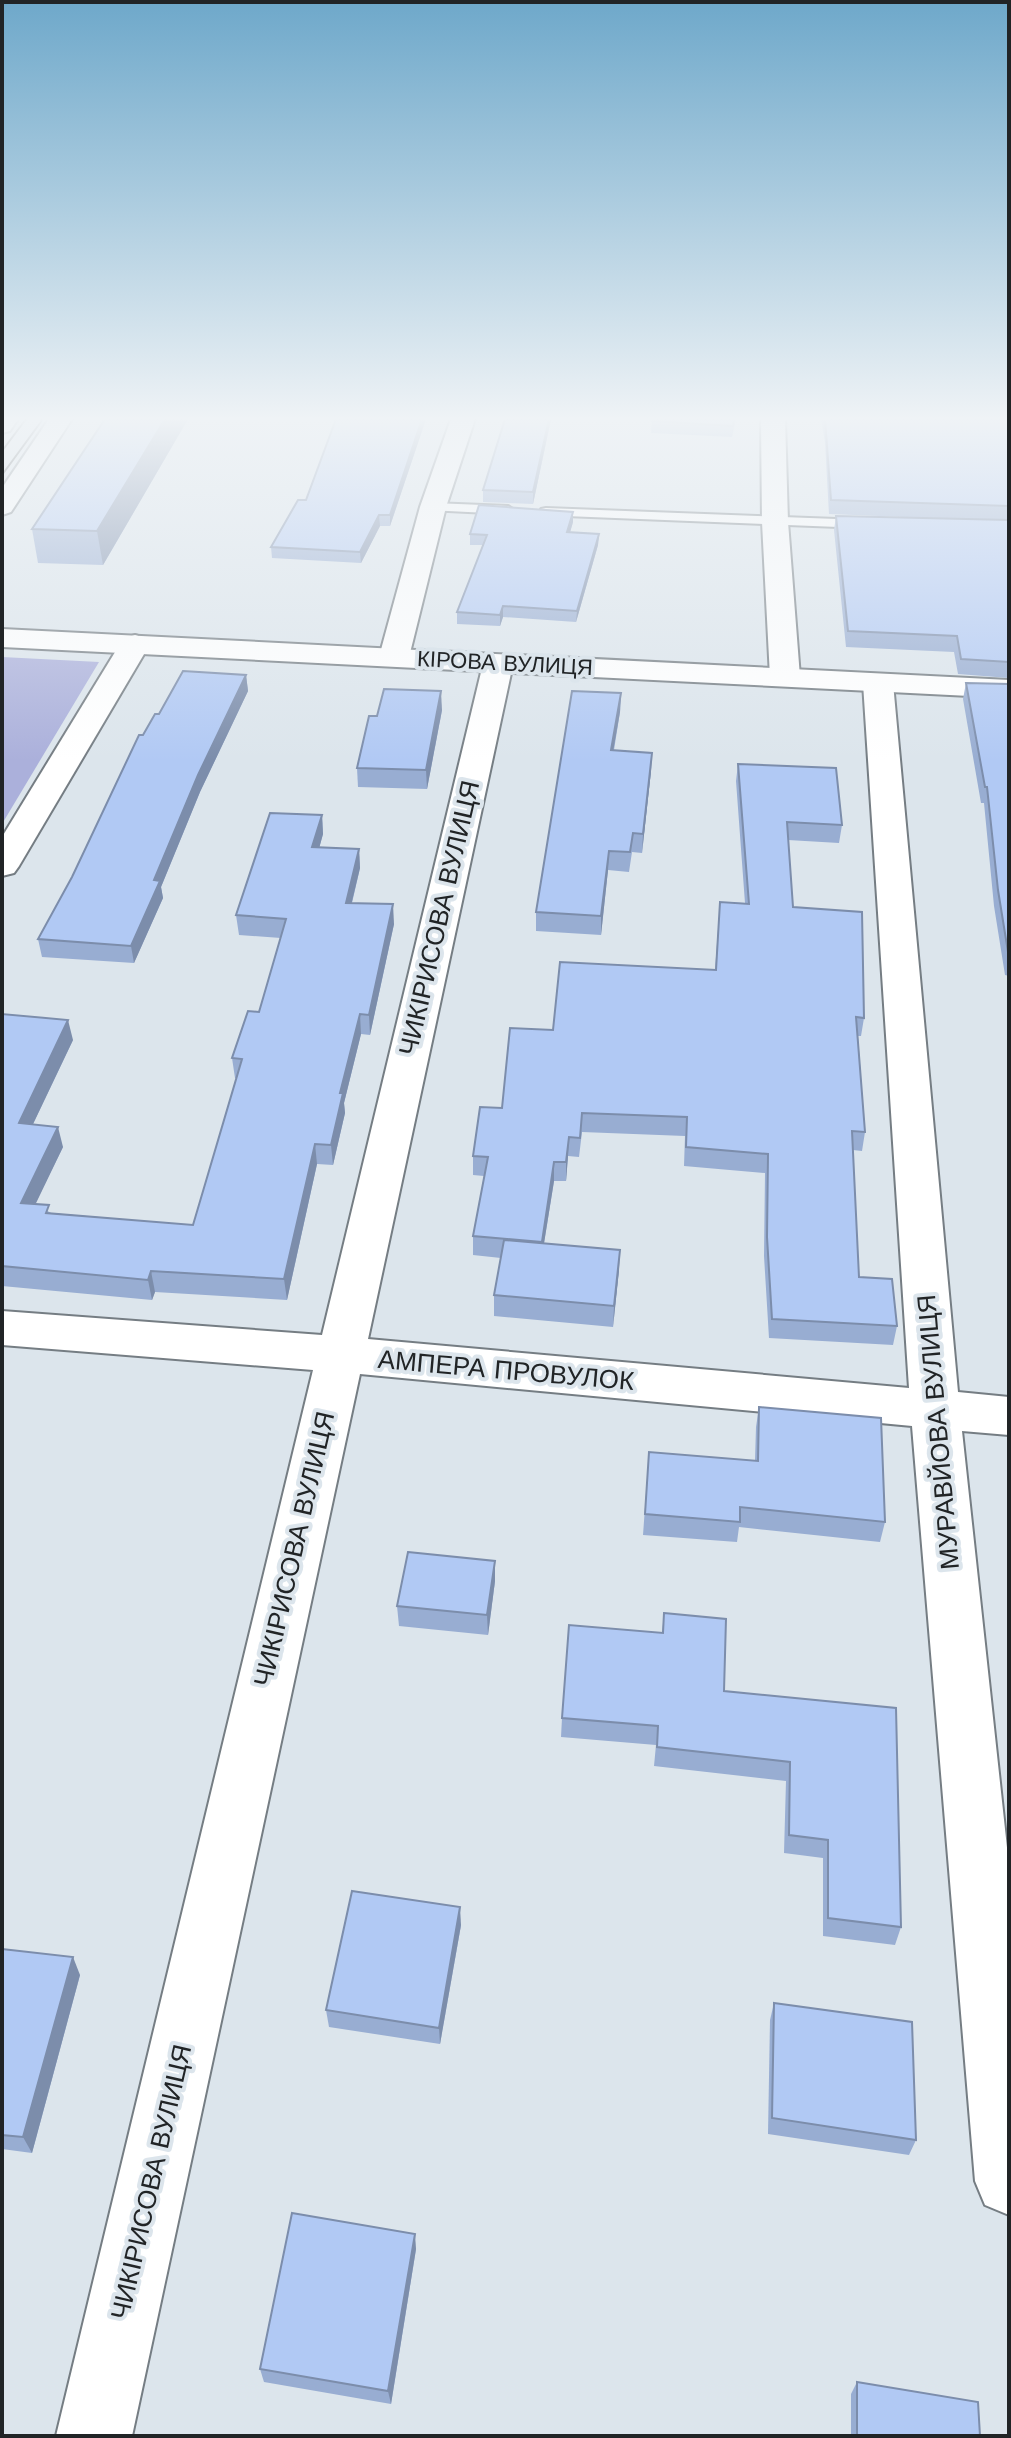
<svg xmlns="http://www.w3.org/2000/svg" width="1011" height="2438" font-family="'Work Sans',sans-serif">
<rect width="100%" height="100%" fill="#dce5ec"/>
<polygon fill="#abb0db" points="2,657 99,662 2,824"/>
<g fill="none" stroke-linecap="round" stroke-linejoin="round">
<defs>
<g id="service">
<polygon points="433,503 508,506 514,510 508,514 428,510 427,507"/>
<polygon points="546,508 864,520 871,524 864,528 541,515 541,509"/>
</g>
<g id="minor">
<polygon points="451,419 475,419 446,507 409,657 404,663 394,666 384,663 379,657 420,507"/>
<polygon points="761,419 785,419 788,522 800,677 796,683 785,686 774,683 770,677 762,522"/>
<polygon points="135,635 145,638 150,644 19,866 14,873 2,876 2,837 120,644 125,638"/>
<polygon points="498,655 509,658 513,664 368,1339 909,1388 863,683 867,677 878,674 889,677 893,683 958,1392 1009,1397 1009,1435 962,1431 1009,1866 1009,2215 985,2205 975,2181 912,1426 360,1374 132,2436 56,2436 313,1370 2,1345 2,1311 322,1335 483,664 487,658"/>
</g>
<polygon id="tertiary" points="2,629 1009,680 1009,698 2,647"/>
<g id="secondary">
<polygon points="2,419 18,419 10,431 2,433"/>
<polygon points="49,419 72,419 11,512 2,515 2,488"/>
</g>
</defs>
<use href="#service" stroke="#757d83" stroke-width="4"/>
<use href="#minor" stroke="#757d83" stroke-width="4"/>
<use href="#tertiary" stroke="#757d83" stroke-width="4"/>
<use href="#secondary" stroke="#757d83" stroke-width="4"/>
<use href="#service" fill="#fff" fill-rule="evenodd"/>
<use href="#minor" fill="#fff" fill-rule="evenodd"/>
<use href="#tertiary" fill="#fff" fill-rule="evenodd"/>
<use href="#secondary" fill="#fff" fill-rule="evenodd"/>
<g stroke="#373b3d" stroke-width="2">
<polyline points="2,451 26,419"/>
<polyline points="2,475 43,419"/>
</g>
</g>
<g fill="#98add2">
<polygon points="105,419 188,419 103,565 38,563 32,529"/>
<polygon points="336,419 426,419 390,526 380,526 361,563 272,558 271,547 306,500"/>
<polygon points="505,419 551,419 533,504 483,502 483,490"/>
<polygon points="652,419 736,419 732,437 651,433"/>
<polygon points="821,419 1009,419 1009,678 958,674 954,652 846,647 834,530 836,516 929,518 829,514 825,442"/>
<polygon points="573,512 573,522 570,532 599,534 598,545 576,622 503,617 500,626 457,624 457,612 483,545 470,545 470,534"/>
<polygon points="246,675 248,691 200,792 161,887 163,898 134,963 42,957 38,939 72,877 143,735 159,714"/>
<polygon points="966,683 1009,684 1009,976 1005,975 994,906 984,803 981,803 963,699"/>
<polygon points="621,693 620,712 614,750 651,771 642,853 632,852 629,872 608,870 601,935 536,931 536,912"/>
<polygon points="442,710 427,789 358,787 357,768 377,716"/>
<polygon points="738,764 842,825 839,843 788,840 793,907 864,1018 861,1036 858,1036 865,1132 862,1151 853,1150 859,1277 897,1326 893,1345 769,1338 764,1256 765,1173 684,1166 685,1136 582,1132 579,1157 568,1156 566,1181 554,1181 544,1243 619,1270 613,1327 494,1316 494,1295 501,1258 473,1255 473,1236 484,1176 473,1175 473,1156 502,1108 553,1030 715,970 720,902 745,903 736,781"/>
<polygon points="322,815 323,834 319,848 359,849 360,868 352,903 394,924 370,1035 361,1034 344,1103 345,1113 333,1165 317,1164 287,1300 155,1292 152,1300 2,1286 2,1014 73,1040 33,1124 63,1147 35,1204 51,1213 193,1225 236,1078 235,1078 232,1058 259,1012 281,938 239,935 236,915"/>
<polygon points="759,1407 885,1522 880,1542 739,1527 737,1542 643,1535 649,1452 755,1461 756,1427"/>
<polygon points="495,1561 495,1581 488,1635 399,1626 397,1606"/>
<polygon points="664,1613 724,1691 896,1708 901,1927 895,1945 823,1936 823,1858 784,1853 786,1781 654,1766 656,1745 561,1737 562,1718 662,1633"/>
<polygon points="461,1925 440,2044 329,2027 326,2010"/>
<polygon points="2,1949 80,1975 32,2153 2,2149"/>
<polygon points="774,2003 916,2140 909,2155 768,2134 770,2020"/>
<polygon points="416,2249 391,2404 264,2382 260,2369"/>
<polygon points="857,2382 980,2436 851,2436 851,2394"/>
</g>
<g fill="#7c8dab">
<polygon points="165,419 188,419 103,565 97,531"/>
<polygon points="422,419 426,419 390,526 390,515"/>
<polygon points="549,419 551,419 533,504 533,492"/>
<polygon points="573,512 573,522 567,543 567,532"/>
<polygon points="379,515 380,526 361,563 360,552"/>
<polygon points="599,534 598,545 576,622 577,611"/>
<polygon points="503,606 503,617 500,626 500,615"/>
<polygon points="246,675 248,691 200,792 161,887 163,898 134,963 131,946 154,880 198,775"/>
<polygon points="441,691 442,710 427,789 426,770"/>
<polygon points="621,693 620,712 610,769 611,750"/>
<polygon points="652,753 651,771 642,853 643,834"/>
<polygon points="322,815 323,834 314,867 312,847"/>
<polygon points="359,849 360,868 347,922 346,903"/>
<polygon points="609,851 608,870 601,935 601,916"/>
<polygon points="393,904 394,924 370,1035 369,1015"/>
<polygon points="360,1014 361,1034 344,1103 345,1113 333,1165 331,1145 340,1093"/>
<polygon points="68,1020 73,1040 24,1143 19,1123"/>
<polygon points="58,1127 63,1147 26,1224 21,1203"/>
<polygon points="569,1137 568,1156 566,1181 566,1162"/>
<polygon points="315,1144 317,1164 287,1300 284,1279"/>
<polygon points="554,1162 554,1181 541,1262 542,1242"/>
<polygon points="620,1250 619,1270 613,1327 614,1306"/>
<polygon points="151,1271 155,1292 152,1300 148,1280"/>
<polygon points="495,1561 495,1581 488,1635 487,1615"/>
<polygon points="460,1907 461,1925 440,2044 439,2028"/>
<polygon points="73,1957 80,1975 32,2153 23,2137"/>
<polygon points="415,2234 416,2249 391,2404 388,2391"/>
</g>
<g fill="#b1c9f4" stroke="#7c8dab" stroke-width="2">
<polygon points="105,419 165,419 97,531 32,529"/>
<polygon points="336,419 422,419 390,515 379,515 360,552 271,547 298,500 306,500"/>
<polygon points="505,419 549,419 533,492 483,490"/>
<polygon points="652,419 734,419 733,426 652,421"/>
<polygon points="825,419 1009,419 1009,506 831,500"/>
<polygon points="479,505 573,512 567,532 599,534 577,611 503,606 500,615 457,612 487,535 470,534"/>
<polygon points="836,516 1009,520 1009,662 961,659 957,636 848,631"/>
<polygon points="183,671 246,675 198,775 154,880 160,881 131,946 38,939 72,877 139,735 143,735 155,714 159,714"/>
<polygon points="966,683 1009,684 1009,958 998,890 987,787 985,787"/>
<polygon points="384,689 441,691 426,770 357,768 369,716 377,716"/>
<polygon points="572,691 621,693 611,750 652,753 643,834 633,833 630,852 609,851 601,916 536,912"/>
<polygon points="738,764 836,768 842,825 787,822 793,907 862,912 864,1018 856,1017 865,1132 852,1131 859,1277 892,1279 897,1326 772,1319 767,1237 768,1154 686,1147 687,1117 582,1113 580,1138 569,1137 566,1162 554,1162 542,1242 473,1236 488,1157 473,1156 480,1107 502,1108 510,1028 553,1030 560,962 716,970 720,902 749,904"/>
<polygon points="270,813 322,815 312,847 359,849 346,903 393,904 369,1015 360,1014 340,1093 343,1093 331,1145 315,1144 284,1279 151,1271 148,1280 2,1266 2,1014 68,1020 19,1123 58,1127 21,1203 49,1205 46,1213 193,1225 242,1059 232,1058 248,1011 259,1012 286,919 236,915"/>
<polygon points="504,1240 620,1250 614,1306 494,1295"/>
<polygon points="759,1407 881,1418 885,1522 740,1507 740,1522 645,1514 649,1452 758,1461"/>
<polygon points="408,1552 495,1561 487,1615 397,1606"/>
<polygon points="664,1613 726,1619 724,1691 896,1708 901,1927 828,1918 828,1840 789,1835 790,1762 657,1747 658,1726 562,1718 569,1625 663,1633"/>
<polygon points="352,1891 460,1907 439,2028 326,2010"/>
<polygon points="2,1949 73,1957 23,2137 2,2135"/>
<polygon points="774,2003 912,2022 916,2140 772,2118"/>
<polygon points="292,2213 415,2234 388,2391 260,2369"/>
<polygon points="857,2382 978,2402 980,2436 857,2436"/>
</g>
<linearGradient id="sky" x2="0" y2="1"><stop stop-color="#6ea8ca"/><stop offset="0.55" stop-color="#eff3f6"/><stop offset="1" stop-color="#eff3f6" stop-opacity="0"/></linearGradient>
<rect width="1011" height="761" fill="url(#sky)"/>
<g text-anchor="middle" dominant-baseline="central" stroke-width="8" stroke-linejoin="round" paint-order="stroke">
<g font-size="22" fill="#212426" stroke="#dce5ec">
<text transform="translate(505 663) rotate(3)">КІРОВА ВУЛИЦЯ</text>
</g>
<g font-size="26" fill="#212426" stroke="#dce5ec">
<text transform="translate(439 918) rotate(-77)">ЧИКІРИСОВА ВУЛИЦЯ</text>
<text transform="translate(506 1370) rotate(5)">АМПЕРА ПРОВУЛОК</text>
<text transform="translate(938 1432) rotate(-95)">МУРАВЙОВА ВУЛИЦЯ</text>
<text transform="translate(294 1549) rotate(-77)">ЧИКІРИСОВА ВУЛИЦЯ</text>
<text transform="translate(151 2182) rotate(-77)">ЧИКІРИСОВА ВУЛИЦЯ</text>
</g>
</g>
<rect width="1011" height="2438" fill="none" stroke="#212426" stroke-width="8"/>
</svg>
